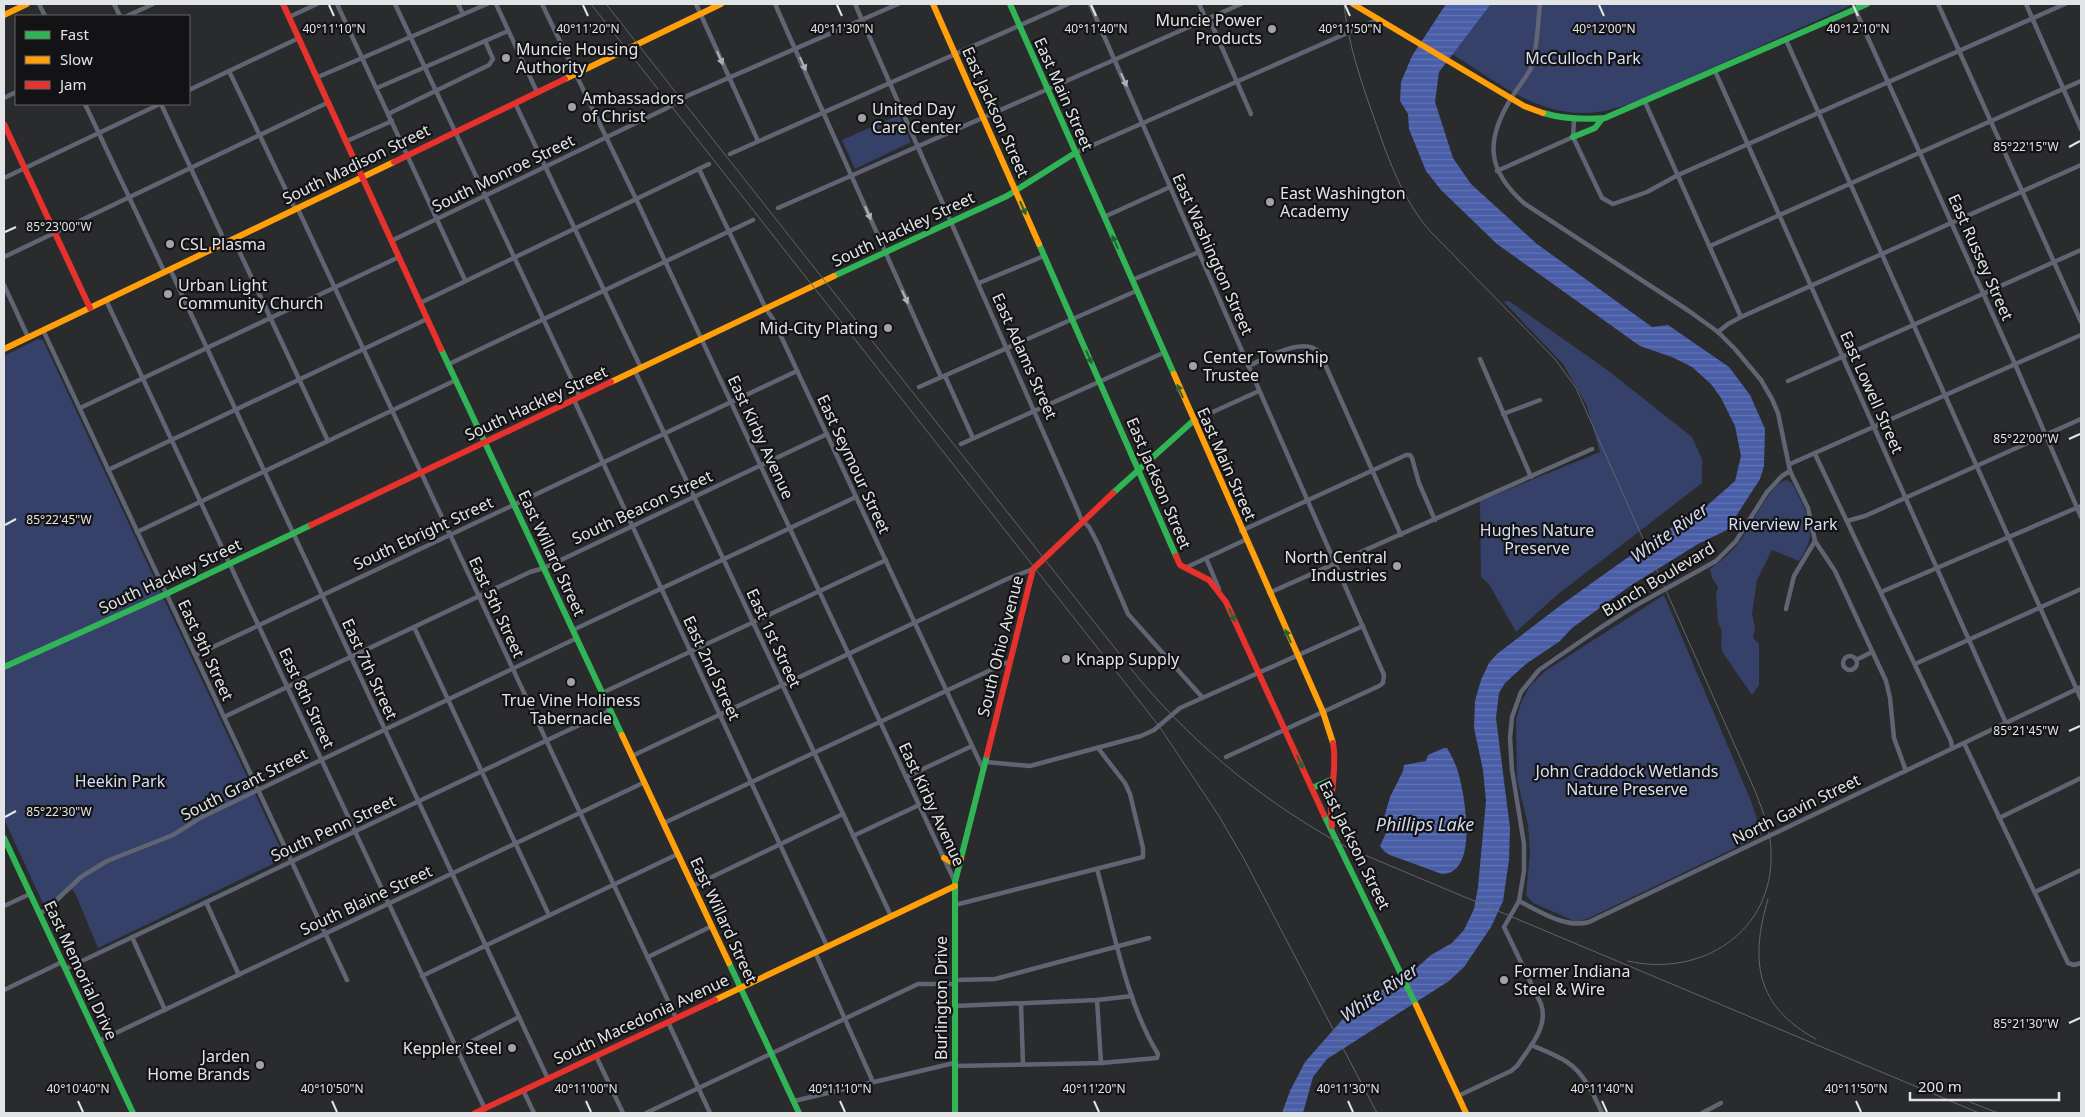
<svg xmlns="http://www.w3.org/2000/svg" width="2085" height="1117" font-family="'Noto Sans',sans-serif">
<defs>
<pattern id="water-rules" width="6" height="5" patternUnits="userSpaceOnUse" patternTransform="scale(1.25)"><rect width="6" height="5" fill="#4a5ea8"/><path d="M0 2.5h6" fill="none" stroke="#6475b4"/></pattern>
</defs>
<rect width="100%" height="100%" fill="#2a2b2d"/>
<g fill="#354169">
<path d="M1491,4h363l-221,99c-16,5 -32,10 -49,10 -50,1 -91,-34 -132,-59z"/>
<polygon points="899,115 911,142 855,169 842,140"/>
<polygon points="1509,301 1606,369 1692,437 1702,459 1702,483 1557,595 1516,632 1489,584 1481,577 1480,501 1600,452 1587,406 1563,364 1504,302"/>
<polygon points="38,339 43,340 285,858 98,948 76,895 71,887 46,910 4,819 4,356"/>
<path d="M1786,480c7,2 9,8 12,15 13,25 19,40 1,66l-27,-11 -15,30 -5,34 3,13 -2,11 6,6v41l-7,10 -29,-42 -2,-8 1,-13 -4,-10 -2,-27 2,-8 -6,-9 -2,-9c11,-8 21,-16 29,-27 12,-14 30,-58 47,-62z"/>
<polygon points="1664,595 1751,801 1762,835 1589,918 1577,922 1533,903 1526,895 1530,854 1528,825 1517,779 1516,719 1522,700 1530,686 1545,671"/>
</g>
<g fill="url(#water-rules)">
<polygon points="1446,4 1491,4 1439,72 1435,102 1453,158 1471,184 1537,244 1652,327 1668,325 1729,367 1750,395 1765,429 1764,466 1760,479 1727,530 1698,544 1630,586 1572,628 1560,641 1526,664 1505,683 1499,693 1496,718 1510,828 1509,860 1503,901 1491,927 1464,967 1449,981 1327,1059 1313,1077 1303,1113 1282,1113 1290,1091 1305,1062 1342,1020 1366,999 1410,974 1431,955 1452,943 1464,930 1474,909 1478,887 1486,801 1483,770 1474,728 1475,701 1481,680 1489,663 1497,654 1561,605 1620,563 1664,532 1701,511 1735,481 1741,456 1735,426 1721,398 1711,384 1692,367 1672,357 1640,346 1497,244 1441,190 1426,171 1409,129 1408,114 1400,101 1401,82 1412,56"/>
<path d="M1444,748h3c4,7 9,16 11,24 7,23 21,102 -16,102l-52,-19 -5,-3 -5,-6 6,-13 -2,-15 6,-21 13,-26 1,-6 22,-4 2,-6z"/>
</g>
<g fill="none" stroke-linecap="round" stroke-linejoin="round">
<g stroke="#606473" stroke-width="4.5">
<polyline points="39,4 45,16"/>
<polyline points="114,4 120,16"/>
<polyline points="337,4 465,280"/>
<polyline points="395,4 580,397"/>
<polyline points="458,4 463,14"/>
<polyline points="496,4 537,92"/>
<polyline points="542,4 636,199 955,882"/>
<polyline points="696,4 758,141"/>
<polyline points="775,4 941,377"/>
<polyline points="855,4 1078,511 1081,519 1089,527 1098,544 1128,614 1202,697"/>
<polyline points="1090,4 1384,675 1383,683 1379,686 1226,757"/>
<polyline points="1199,4 1206,19"/>
<polyline points="1938,4 2081,322"/>
<polyline points="2026,4 2081,129"/>
<polyline points="1855,9 2015,364 2081,517"/>
<polyline points="127,16 153,4"/>
<polyline points="289,17 317,4"/>
<polyline points="1209,18 1251,114"/>
<polyline points="1786,40 2081,699"/>
<polyline points="229,71 295,209"/>
<polyline points="1715,71 2006,723"/>
<polyline points="318,77 487,4"/>
<polyline points="377,88 508,31"/>
<polyline points="189,90 299,38"/>
<polyline points="4,98 16,92"/>
<polyline points="1645,102 1741,317"/>
<polyline points="515,103 641,368"/>
<polyline points="85,104 164,271"/>
<polyline points="161,104 225,242"/>
<polyline points="388,114 489,65 493,59 485,41"/>
<polyline points="1574,120 1573,137 1602,198 1613,204 1647,192 1678,175 2065,4"/>
<polyline points="347,141 392,121"/>
<polyline points="1075,153 1379,19"/>
<polyline points="730,154 1068,4"/>
<polyline points="699,169 766,309 773,319 983,769"/>
<polyline points="1497,171 1573,137"/>
<polyline points="4,178 160,104"/>
<polyline points="297,207 676,1018"/>
<polyline points="778,208 1241,4"/>
<polyline points="1104,217 1170,187"/>
<polyline points="233,238 328,441"/>
<polyline points="391,241 665,109 687,96 898,4"/>
<polyline points="1710,246 2081,81"/>
<polyline points="4,257 329,102"/>
<polyline points="170,269 548,1079"/>
<polyline points="1132,280 1199,252"/>
<polyline points="979,283 1044,256"/>
<polyline points="4,285 28,337"/>
<polyline points="106,300 485,1109"/>
<polyline points="420,303 709,164"/>
<polyline points="43,330 347,980"/>
<polyline points="1718,332 1728,324 1741,317 2081,165"/>
<polyline points="1480,359 1531,477"/>
<polyline points="449,364 753,220"/>
<path d="M1248,366c19,-8 56,-31 72,-13l81,182"/>
<polyline points="635,371 891,916"/>
<polyline points="945,376 973,438"/>
<polyline points="1788,381 2081,250"/>
<polyline points="919,387 1136,291"/>
<polyline points="574,400 827,946"/>
<polyline points="80,408 399,257"/>
<polyline points="1503,414 1540,400"/>
<polyline points="1193,421 1259,391"/>
<polyline points="961,444 1163,353"/>
<polyline points="1815,454 1951,741 1952,748"/>
<polyline points="1790,464 2081,335"/>
<polyline points="108,470 427,319"/>
<polyline points="1790,471 1808,508 1815,541 1835,571 1886,681 1890,698 1894,738 1906,771"/>
<polyline points="1847,521 1865,516 2081,419"/>
<polyline points="1241,531 1406,455 1410,455 1412,458 1419,483 1435,520"/>
<polyline points="137,532 456,380"/>
<polyline points="1206,558 1219,589"/>
<polyline points="1185,568 1245,540"/>
<polyline points="1881,592 2081,506"/>
<polyline points="1269,593 1592,449"/>
<polyline points="1786,609 1794,576 1815,541"/>
<polyline points="414,627 549,915"/>
<polyline points="573,630 856,497"/>
<polyline points="196,655 797,371"/>
<circle cx="1850" cy="663" r="7"/>
<polyline points="1856,660 1872,652"/>
<polyline points="1915,664 2081,589"/>
<polyline points="602,693 886,560"/>
<polyline points="224,717 530,572 544,568 827,434"/>
<polyline points="1964,743 2068,963 2074,965 2081,963"/>
<polyline points="632,756 1007,579 1033,569"/>
<polyline points="986,762 1030,766 1141,736 1154,730 1180,708 1363,626"/>
<polyline points="906,777 972,746"/>
<polyline points="1999,818 2081,778"/>
<polyline points="664,823 1010,661"/>
<polyline points="853,836 919,805"/>
<polyline points="693,886 843,814"/>
<polyline points="2035,892 2081,870"/>
<path d="M1519,901c20,10 47,28 70,21l492,-235"/>
<polyline points="206,902 239,975"/>
<polyline points="955,905 1143,857 1143,848 1130,794 1125,783 1098,748"/>
<polyline points="4,906 30,894"/>
<polyline points="39,914 46,910 81,877 107,861 173,835 200,818 258,790 577,638"/>
<polyline points="132,937 165,1010"/>
<polyline points="815,952 873,1082"/>
<polyline points="648,957 712,926"/>
<polyline points="65,969 611,710"/>
<polyline points="422,976 678,854"/>
<polyline points="955,980 995,979 1149,938"/>
<polyline points="4,990 62,962"/>
<polyline points="1097,1000 1101,1063"/>
<polyline points="1021,1004 1023,1064"/>
<polyline points="954,1006 1097,1000 1132,996"/>
<polyline points="668,1022 710,1113"/>
<polyline points="99,1041 645,782"/>
<path d="M1531,1045c12,5 25,10 36,17 17,11 27,33 35,51"/>
<polyline points="457,1049 519,1017"/>
<polyline points="596,1056 623,1113"/>
<path d="M954,1066l147,-3 56,-5 1,-4c-33,-54 -44,-125 -61,-185"/>
<polyline points="523,1090 534,1113"/>
<path d="M1458,1096l53,-25 6,-5c12,-18 32,-39 24,-62l-37,-77 15,-26 5,-30v-27l-12,-74 -2,-32 2,-21 9,-25 18,-22 61,-42 33,-21 83,-46 20,-20 31,-49 15,-16 8,-5 -12,-58 -6,-14 -11,-19 -26,-31 -17,-17 -29,-21 -164,-107c-39,-34 -40,-64 -13,-107 6,-10 14,-19 19,-29 6,-15 7,-47 9,-64"/>
<polyline points="794,1101 954,1063"/>
<polyline points="646,1113 918,984 955,984"/>
<polyline points="1702,1113 1721,1103"/>
</g>
<g stroke="#30b455" stroke-width="6">
<polyline points="1010,4 1174,374"/>
<path d="M1543,113c21,6 40,7 62,5l262,-114"/>
<polyline points="1573,137 1595,128 1602,119"/>
<polyline points="1039,244 1176,556"/>
<polyline points="834,276 1007,196 1075,153"/>
<polyline points="441,349 622,735"/>
<polyline points="1113,493 1193,421"/>
<polyline points="4,667 166,594 311,525"/>
<polyline points="1312,788 1331,780"/>
<polyline points="1324,815 1416,1005"/>
<polyline points="4,838 133,1113"/>
<polyline points="729,963 799,1113"/>
<polyline points="955,1113 955,882 987,755"/>
</g>
<g stroke="#ff9f0a" stroke-width="6">
<polyline points="933,4 1039,244"/>
<polyline points="1353,4 1524,106 1543,113"/>
<polyline points="4,15 27,4"/>
<polyline points="565,79 721,4"/>
<polyline points="4,349 394,162"/>
<polyline points="1174,374 1323,712 1333,743"/>
<polyline points="611,382 834,276"/>
<polyline points="622,735 729,963"/>
<polyline points="944,858 953,863 961,859"/>
<polyline points="715,1000 955,886"/>
<polyline points="1416,1005 1466,1113"/>
</g>
<g stroke="#e5322d" stroke-width="6">
<polyline points="283,4 441,349"/>
<polyline points="4,124 90,308"/>
<polyline points="394,162 565,79"/>
<polyline points="311,525 611,382"/>
<polyline points="1176,556 1180,565 1209,580 1226,602 1324,815"/>
<polyline points="987,755 1033,569 1113,493"/>
<path d="M1332,826c-4,-28 6,-56 1,-83"/>
<polyline points="475,1113 715,1000"/>
</g>
<g stroke="#61646b" stroke-width="1">
<polyline points="591,4 1159,726 1219,816 1244,859 1377,1113"/>
<path d="M606,4l534,676c61,71 126,123 208,168l631,265"/>
<path d="M1344,4c4,40 17,77 30,114 14,40 28,81 56,113l125,128 21,29 180,405c7,19 15,38 15,59 3,80 -70,126 -143,109"/>
<path d="M1768,899c-18,61 -13,107 48,140"/>
<polyline points="1970,1102 1998,1113"/>
</g>
</g>
<defs><path id="oneway-solid" d="M-6-.8H1V-3.2L6.5 0L1 3.2V.8H-6Z" transform="scale(1.25)"/></defs>
<g fill="#afb1b8">
<use href="#oneway-solid" transform="translate(720 58) rotate(66)"/>
<use href="#oneway-solid" transform="translate(803 64) rotate(66)"/>
<use href="#oneway-solid" transform="translate(1124 80) rotate(66)"/>
<use href="#oneway-solid" transform="translate(868 213) rotate(66)"/>
<use href="#oneway-solid" transform="translate(905 297) rotate(66)"/>
</g>
<g fill="#226435">
<use href="#oneway-solid" transform="translate(1023 208) rotate(66)"/>
<use href="#oneway-solid" transform="translate(1115 242) rotate(-114)"/>
<use href="#oneway-solid" transform="translate(1089 357) rotate(66)"/>
<use href="#oneway-solid" transform="translate(1180 391) rotate(-114)"/>
<use href="#oneway-solid" transform="translate(1232 615) rotate(65)"/>
<use href="#oneway-solid" transform="translate(1288 636) rotate(-114)"/>
<use href="#oneway-solid" transform="translate(1300 762) rotate(66)"/>
</g>
<path fill="none" stroke="#e3e4e6" stroke-width="2" d="M329,5l5,11M583,5l5,11M837,5l5,11M1091,5l5,11M1345,5l5,11M1599,5l5,11M1853,5l5,11M2069,147l11,-6M5,232l11,-5M2069,439l11,-5M5,525l11,-6M2069,731l11,-5M5,817l11,-6M2069,1023l11,-5M78,1101l5,11M332,1101l5,11M586,1101l5,11M840,1101l5,11M1094,1101l5,11M1348,1101l5,11M1602,1101l5,11M1856,1101l5,11"/>
<g fill="#a2a3a5" stroke="#131315" stroke-width="2">
<circle cx="1272" cy="29" r="5"/>
<circle cx="506" cy="58" r="5"/>
<circle cx="572" cy="107" r="5"/>
<circle cx="862" cy="118" r="5"/>
<circle cx="1270" cy="202" r="5"/>
<circle cx="170" cy="244" r="5"/>
<circle cx="168" cy="294" r="5"/>
<circle cx="888" cy="328" r="5"/>
<circle cx="1193" cy="366" r="5"/>
<circle cx="1397" cy="566" r="5"/>
<circle cx="1066" cy="659" r="5"/>
<circle cx="571" cy="682" r="5"/>
<circle cx="1504" cy="980" r="5"/>
<circle cx="512" cy="1048" r="5"/>
<circle cx="260" cy="1065" r="5"/>
</g>
<g text-anchor="middle" dominant-baseline="central" stroke-width="4.5" stroke-linejoin="round" paint-order="stroke">
<g font-size="16" fill="#e3e4e6" stroke="#131315" text-anchor="start">
<text x="1262" y="20" text-anchor="end">Muncie Power<tspan x="1262" dy="18">Products</tspan></text>
<text x="516" y="49">Muncie Housing<tspan x="516" dy="18">Authority</tspan></text>
<text x="582" y="98">Ambassadors<tspan x="582" dy="18">of Christ</tspan></text>
<text x="872" y="109">United Day<tspan x="872" dy="18">Care Center</tspan></text>
<text x="1280" y="193">East Washington<tspan x="1280" dy="18">Academy</tspan></text>
<text x="180" y="244">CSL Plasma</text>
<text x="178" y="285">Urban Light<tspan x="178" dy="18">Community Church</tspan></text>
<text x="878" y="328" text-anchor="end">Mid-City Plating</text>
<text x="1203" y="357">Center Township<tspan x="1203" dy="18">Trustee</tspan></text>
<text x="1387" y="557" text-anchor="end">North Central<tspan x="1387" dy="18">Industries</tspan></text>
<text x="1076" y="659">Knapp Supply</text>
<text x="571" y="700" text-anchor="middle">True Vine Holiness<tspan x="571" dy="18">Tabernacle</tspan></text>
<text x="1514" y="971">Former Indiana<tspan x="1514" dy="18">Steel &amp; Wire</tspan></text>
<text x="502" y="1048" text-anchor="end">Keppler Steel</text>
<text x="250" y="1056" text-anchor="end">Jarden<tspan x="250" dy="18">Home Brands</tspan></text>
</g>
<g font-size="16" fill="#d7dff5" stroke="#131315">
<text x="1583" y="58">McCulloch Park</text>
<text x="1783" y="524">Riverview Park</text>
<text x="1537" y="530">Hughes Nature<tspan x="1537" dy="18">Preserve</tspan></text>
<text x="1627" y="771">John Craddock Wetlands<tspan x="1627" dy="18">Nature Preserve</tspan></text>
<text x="120" y="781">Heekin Park</text>
</g>
<g font-size="16" fill="#e3e4e6" stroke="#131315">
<text transform="translate(1064 94) rotate(66)">East Main Street</text>
<text transform="translate(996 112) rotate(66)">East Jackson Street</text>
<text transform="translate(356 164) rotate(-26)">South Madison Street</text>
<text transform="translate(503 173) rotate(-26)">South Monroe Street</text>
<text transform="translate(903 229) rotate(-25)">South Hackley Street</text>
<text transform="translate(1213 254) rotate(66)">East Washington Street</text>
<text transform="translate(1981 257) rotate(66)">East Russey Street</text>
<text transform="translate(1025 356) rotate(66)">East Adams Street</text>
<text transform="translate(1872 392) rotate(66)">East Lowell Street</text>
<text transform="translate(536 403) rotate(-25)">South Hackley Street</text>
<text transform="translate(761 437) rotate(65)">East Kirby Avenue</text>
<text transform="translate(854 464) rotate(65)">East Seymour Street</text>
<text transform="translate(1227 464) rotate(66)">East Main Street</text>
<text transform="translate(1159 483) rotate(67)">East Jackson Street</text>
<text transform="translate(642 507) rotate(-25)">South Beacon Street</text>
<text transform="translate(423 533) rotate(-25)">South Ebright Street</text>
<text transform="translate(552 553) rotate(65)">East Willard Street</text>
<text transform="translate(170 576) rotate(-25)">South Hackley Street</text>
<text transform="translate(1658 579) rotate(-31)">Bunch Boulevard</text>
<text transform="translate(497 607) rotate(65)">East 5th Street</text>
<text transform="translate(774 638) rotate(65)">East 1st Street</text>
<text transform="translate(1000 646) rotate(-76)">South Ohio Avenue</text>
<text transform="translate(206 650) rotate(65)">East 9th Street</text>
<text transform="translate(712 668) rotate(65)">East 2nd Street</text>
<text transform="translate(370 669) rotate(65)">East 7th Street</text>
<text transform="translate(307 698) rotate(65)">East 8th Street</text>
<text transform="translate(244 784) rotate(-27)">South Grant Street</text>
<text transform="translate(932 804) rotate(65)">East Kirby Avenue</text>
<text transform="translate(1796 809) rotate(-26)">North Gavin Street</text>
<text transform="translate(333 828) rotate(-25)">South Penn Street</text>
<text transform="translate(1355 845) rotate(64)">East Jackson Street</text>
<text transform="translate(366 900) rotate(-25)">South Blaine Street</text>
<text transform="translate(724 920) rotate(65)">East Willard Street</text>
<text transform="translate(81 970) rotate(65)">East Memorial Drive</text>
<text transform="translate(941 998) rotate(-90)">Burlington Drive</text>
<text transform="translate(641 1019) rotate(-25)">South Macedonia Avenue</text>
</g>
<g font-size="18" font-style="italic" fill="#d0d8ee" stroke="#131315">
<text transform="translate(1669 532) rotate(-35)">White River</text>
<text x="1425" y="824">Phillips Lake</text>
<text transform="translate(1379 992) rotate(-34)">White River</text>
</g>
</g>
<g font-size="12" text-anchor="middle" fill="#e3e4e6" stroke="#131315" stroke-width="4.5" stroke-linejoin="round" paint-order="stroke">
<text x="334" y="33">40°11'10"N</text>
<text x="588" y="33">40°11'20"N</text>
<text x="842" y="33">40°11'30"N</text>
<text x="1096" y="33">40°11'40"N</text>
<text x="1350" y="33">40°11'50"N</text>
<text x="1604" y="33">40°12'00"N</text>
<text x="1858" y="33">40°12'10"N</text>
<text x="2026" y="151">85°22'15"W</text>
<text x="59" y="231">85°23'00"W</text>
<text x="2026" y="443">85°22'00"W</text>
<text x="59" y="524">85°22'45"W</text>
<text x="2026" y="735">85°21'45"W</text>
<text x="59" y="816">85°22'30"W</text>
<text x="2026" y="1028">85°21'30"W</text>
<text x="78" y="1093">40°10'40"N</text>
<text x="332" y="1093">40°10'50"N</text>
<text x="586" y="1093">40°11'00"N</text>
<text x="840" y="1093">40°11'10"N</text>
<text x="1094" y="1093">40°11'20"N</text>
<text x="1348" y="1093">40°11'30"N</text>
<text x="1602" y="1093">40°11'40"N</text>
<text x="1856" y="1093">40°11'50"N</text>
</g>
<rect width="2085" height="1117" fill="none" stroke="#e3e4e6" stroke-width="10"/>
<rect x="15" y="15" width="175" height="90" fill="#131315" stroke="#666769"/>
<rect x="25" y="31" width="25" height="8" fill="#30b455" stroke="#666769"/>
<text x="60" y="40" font-size="15" fill="#e3e4e6">Fast</text>
<rect x="25" y="56" width="25" height="8" fill="#ff9f0a" stroke="#666769"/>
<text x="60" y="65" font-size="15" fill="#e3e4e6">Slow</text>
<rect x="25" y="81" width="25" height="8" fill="#e5322d" stroke="#666769"/>
<text x="60" y="90" font-size="15" fill="#e3e4e6">Jam</text>
<path d="M1910 1092v8h149v-8" fill="none" stroke="#e3e4e6" stroke-width="2.5"/>
<text x="1918" y="1092" font-size="15" fill="#e3e4e6" stroke="#131315" stroke-width="4" paint-order="stroke">200 m</text>
</svg>
